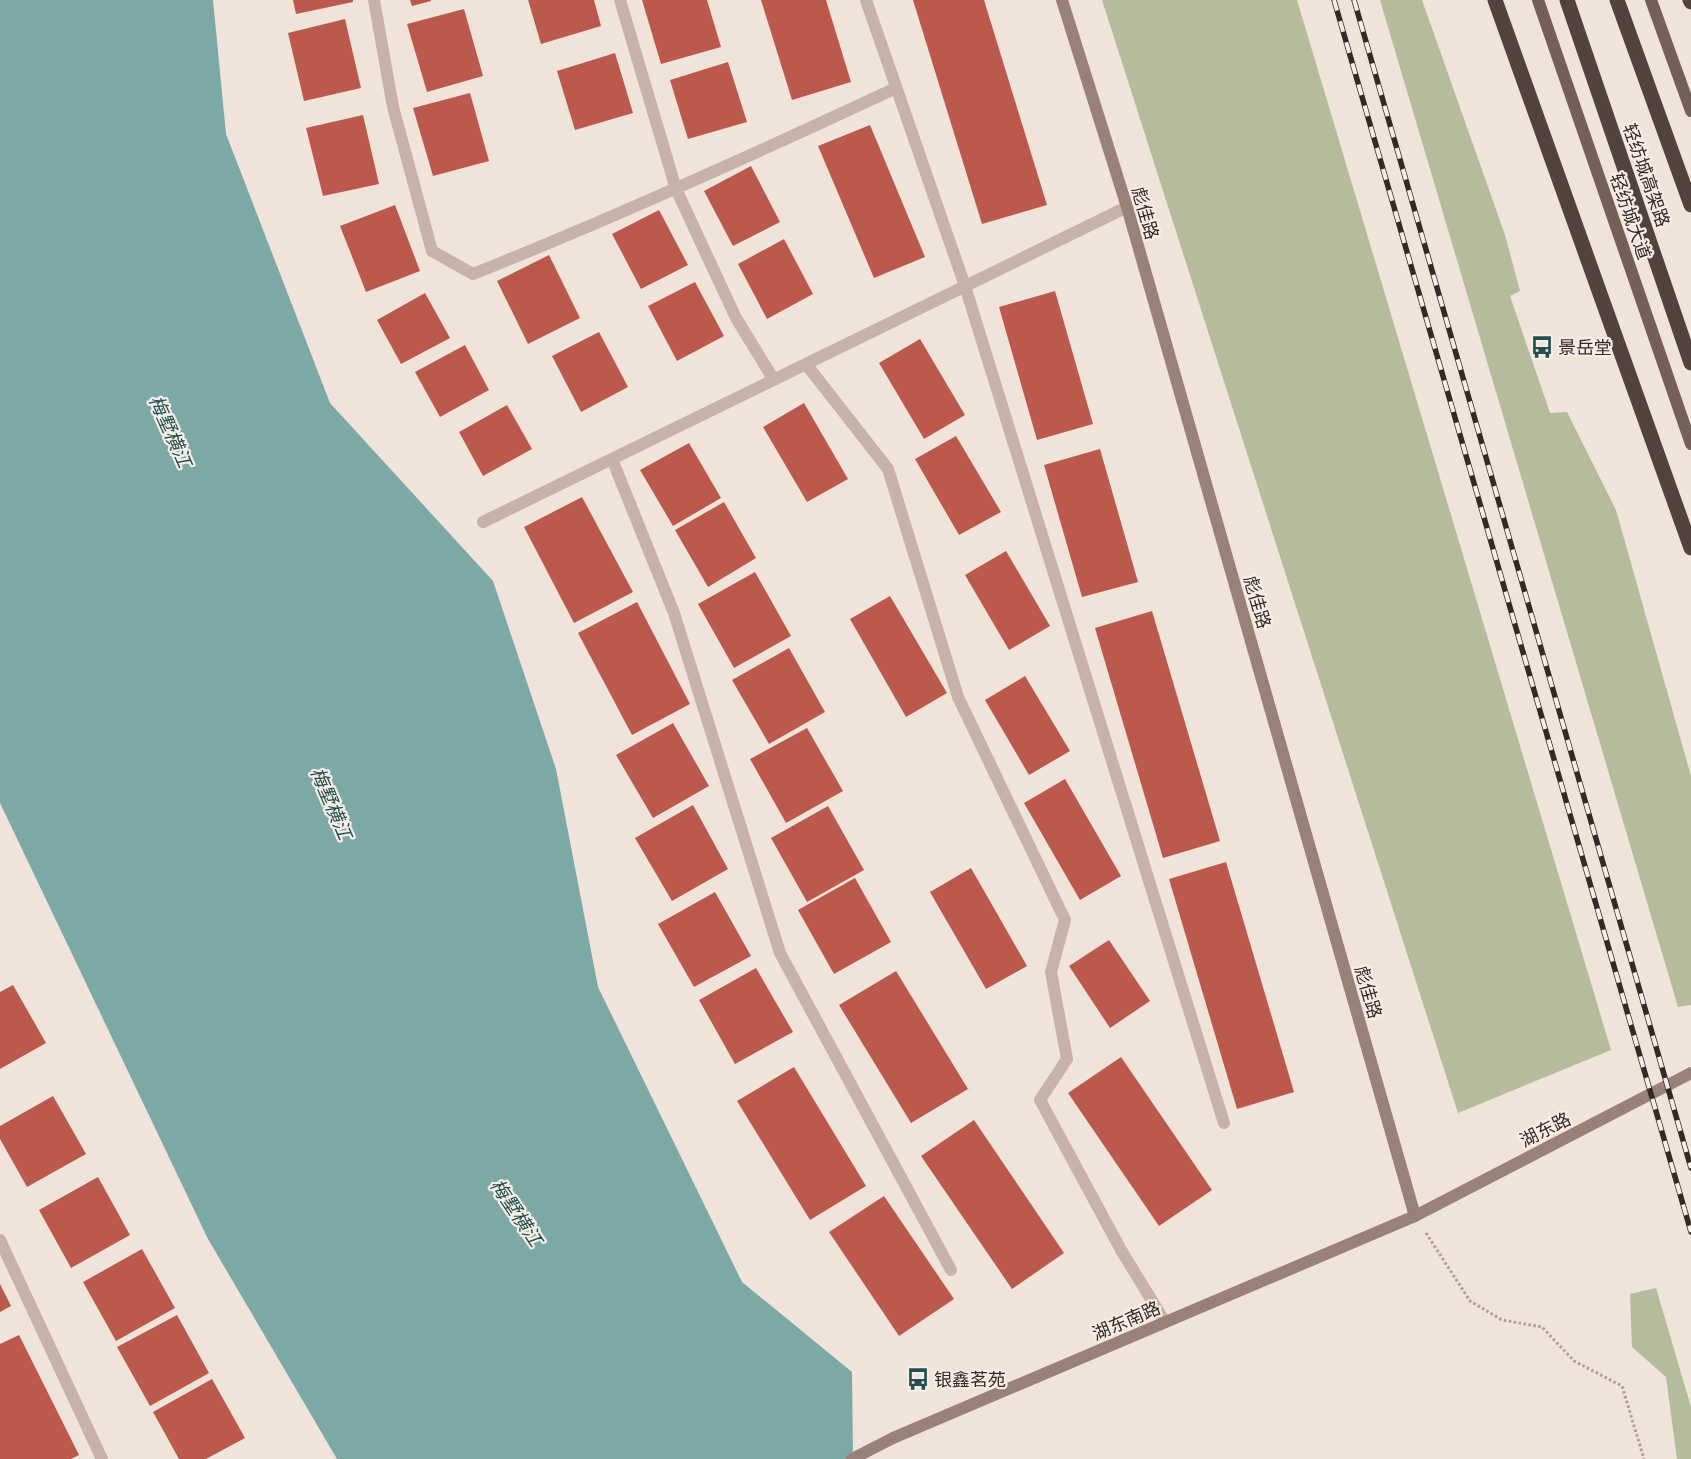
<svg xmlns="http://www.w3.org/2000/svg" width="1691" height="1459" font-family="Lato,'Noto Sans SC',sans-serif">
<rect width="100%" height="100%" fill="#efe3da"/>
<g fill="#b5bc9c">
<polygon points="1102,0 1297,0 1611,1050 1458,1113"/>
<polygon points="1380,0 1422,0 1505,235 1520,291 1510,296 1550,413 1567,412 1616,510 1691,776 1691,1005 1678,1007"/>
<polygon points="1656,1288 1691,1407 1691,1459 1677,1459 1666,1377 1632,1347 1630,1294"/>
</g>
<polygon fill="#7ca9a6" points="0,0 213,0 226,134 330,403 493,581 556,769 598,987 742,1282 852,1372 853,1459 337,1459 208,1239 0,803"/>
<g fill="#bb5a4c">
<polygon points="293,0 353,0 353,2 296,14"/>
<polygon points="410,0 431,0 431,1 412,6"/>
<polygon points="528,0 594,0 601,26 541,44"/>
<polygon points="642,0 707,0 721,47 661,64"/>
<polygon points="761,0 826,0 851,82 792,100"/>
<polygon points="913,0 984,0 1047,205 982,224"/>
<polygon points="464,9 483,76 427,92 407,24"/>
<polygon points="345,19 361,88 304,101 288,33"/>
<polygon points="615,53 633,113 575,130 557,71"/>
<polygon points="728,62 747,122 688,139 670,80"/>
<polygon points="470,93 489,161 433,176 413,108"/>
<polygon points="363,115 379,184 323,196 306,128"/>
<polygon points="870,125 925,257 874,278 818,146"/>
<polygon points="751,166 780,222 733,246 704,191"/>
<polygon points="395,205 420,271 366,292 340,226"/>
<polygon points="659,210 688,265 641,289 612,234"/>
<polygon points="784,239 813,294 767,319 738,264"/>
<polygon points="549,255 580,318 528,344 497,281"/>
<polygon points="695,282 724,336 677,361 648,306"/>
<polygon points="1055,291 1093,424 1037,440 999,307"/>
<polygon points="425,293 450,338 401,364 377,320"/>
<polygon points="599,332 628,387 581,412 552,356"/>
<polygon points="920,339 965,415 924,439 879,363"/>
<polygon points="465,345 489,390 440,417 415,372"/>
<polygon points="804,403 848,479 807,502 763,427"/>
<polygon points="507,405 532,449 483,476 459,432"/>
<polygon points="956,436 1001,512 959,535 915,459"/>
<polygon points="689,443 721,498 673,526 640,470"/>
<polygon points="1100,449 1138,582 1082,597 1044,465"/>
<polygon points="582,497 633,592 574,623 524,527"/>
<polygon points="724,502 756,558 708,587 675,530"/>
<polygon points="1006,551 1050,626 1009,650 965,575"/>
<polygon points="755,572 791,636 734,668 698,604"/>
<polygon points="890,596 947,693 906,717 850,619"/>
<polygon points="637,602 690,704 632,735 578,633"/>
<polygon points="1152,611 1220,841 1163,858 1095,628"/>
<polygon points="789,648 825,712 769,744 732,680"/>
<polygon points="1025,676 1070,751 1029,775 985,700"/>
<polygon points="673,723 709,786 653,818 616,755"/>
<polygon points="807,728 843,791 786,823 750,759"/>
<polygon points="1065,779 1121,876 1080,900 1024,803"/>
<polygon points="693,805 728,869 672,901 635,838"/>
<polygon points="828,806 864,870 807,902 771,838"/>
<polygon points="1226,862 1294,1092 1237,1109 1169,879"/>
<polygon points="971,868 1027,966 986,989 930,892"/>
<polygon points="855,878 891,942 834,974 798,910"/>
<polygon points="715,892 751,956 694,987 658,924"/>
<polygon points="1109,940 1150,1001 1110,1028 1069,966"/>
<polygon points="756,968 793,1032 735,1064 699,1000"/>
<polygon points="896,971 968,1089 911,1123 839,1005"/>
<polygon points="13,985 46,1043 0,1069 0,992"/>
<polygon points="1121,1057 1212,1190 1159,1226 1068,1093"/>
<polygon points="794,1067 866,1186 810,1220 737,1101"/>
<polygon points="53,1096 86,1154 27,1187 0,1139 0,1126"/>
<polygon points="974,1120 1064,1253 1012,1289 921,1156"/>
<polygon points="98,1177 130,1235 71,1268 39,1210"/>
<polygon points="884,1196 954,1299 899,1336 829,1232"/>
<polygon points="142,1249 175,1308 116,1341 83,1282"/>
<polygon points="0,1284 11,1306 0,1312"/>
<polygon points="177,1315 209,1373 150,1406 117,1347"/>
<polygon points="19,1335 79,1455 71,1459 0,1459 0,1344"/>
<polygon points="212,1379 245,1438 206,1459 179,1459 153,1412"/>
</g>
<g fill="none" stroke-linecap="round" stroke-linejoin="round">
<polyline stroke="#b19c92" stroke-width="3" stroke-dasharray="2.5 2.5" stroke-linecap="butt" points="1426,1233 1470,1301 1502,1320 1542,1327 1574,1361 1622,1386 1644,1459"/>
<g stroke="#c6b2a7" stroke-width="12">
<path d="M374,0l19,107 39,144 41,23c143,-57 284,-121 423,-186"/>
<polyline points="620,0 676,189 736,318 774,380"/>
<polyline points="866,0 965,286 1224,1123"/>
<polyline points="806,364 888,469 958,697 1065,920 1051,972 1067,1059 1040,1100 1121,1250 1165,1322"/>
<polyline points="612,459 674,613 780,953 951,1270"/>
<polyline points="0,1240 102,1459"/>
</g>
<polyline stroke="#c6b2a7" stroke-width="12" points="483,522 1127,207"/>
<g stroke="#998179" stroke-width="12">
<polyline points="1062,0 1127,207 1415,1216"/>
<polyline points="852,1459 893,1438 1415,1216 1691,1073"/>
</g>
<g stroke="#745f59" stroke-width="12">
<polyline points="1538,0 1691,444"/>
<polyline points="1651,0 1691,111"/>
</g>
<g stroke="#53433f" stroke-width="15">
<polyline points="1495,0 1691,548"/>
<polyline points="1567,0 1691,363"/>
<polyline points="1617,0 1691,205"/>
<polyline points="1690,0 1691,2"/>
</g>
<defs>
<g id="rail">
<polyline points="1334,0 1691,1232"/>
<polyline points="1354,0 1691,1168"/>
</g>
</defs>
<use href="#rail" stroke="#332927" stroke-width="5.5"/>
<use href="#rail" stroke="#f7ede6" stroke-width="4" stroke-dasharray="11" stroke-linecap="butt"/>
</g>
<defs>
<symbol id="bus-bare" viewBox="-9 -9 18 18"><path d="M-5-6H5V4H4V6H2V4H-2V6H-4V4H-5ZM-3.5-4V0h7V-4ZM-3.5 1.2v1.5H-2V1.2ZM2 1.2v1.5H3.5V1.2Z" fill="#21504e" stroke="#f7ede6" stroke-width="2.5" paint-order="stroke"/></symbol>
</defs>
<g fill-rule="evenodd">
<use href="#bus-bare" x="1526" y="331" width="32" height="32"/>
<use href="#bus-bare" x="902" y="1363" width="32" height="32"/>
</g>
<g text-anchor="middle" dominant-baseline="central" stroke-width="4.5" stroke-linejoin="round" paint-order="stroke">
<g font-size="18" fill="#332927" stroke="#f7ede6">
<text transform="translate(1647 175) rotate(71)">轻纺城高架路</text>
<text transform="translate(1146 213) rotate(74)">彪佳路</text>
<text transform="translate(1631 216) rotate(71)">轻纺城大道</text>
<text transform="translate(1258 602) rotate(74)">彪佳路</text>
<text transform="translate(1369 992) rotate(74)">彪佳路</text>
<text transform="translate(1545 1129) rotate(-27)">湖东路</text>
<text transform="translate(1126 1320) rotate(-23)">湖东南路</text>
</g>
<g font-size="18" fill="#332927" stroke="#f7ede6" text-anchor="start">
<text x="1558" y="347">景岳堂</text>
<text x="934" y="1379">银鑫茗苑</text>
</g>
<g font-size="19" font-style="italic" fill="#21504e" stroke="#f7ede6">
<text transform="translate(171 431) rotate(66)">梅墅横江</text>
<text transform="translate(332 803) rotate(67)">梅墅横江</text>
<text transform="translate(517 1212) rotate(56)">梅墅横江</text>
</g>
</g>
</svg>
